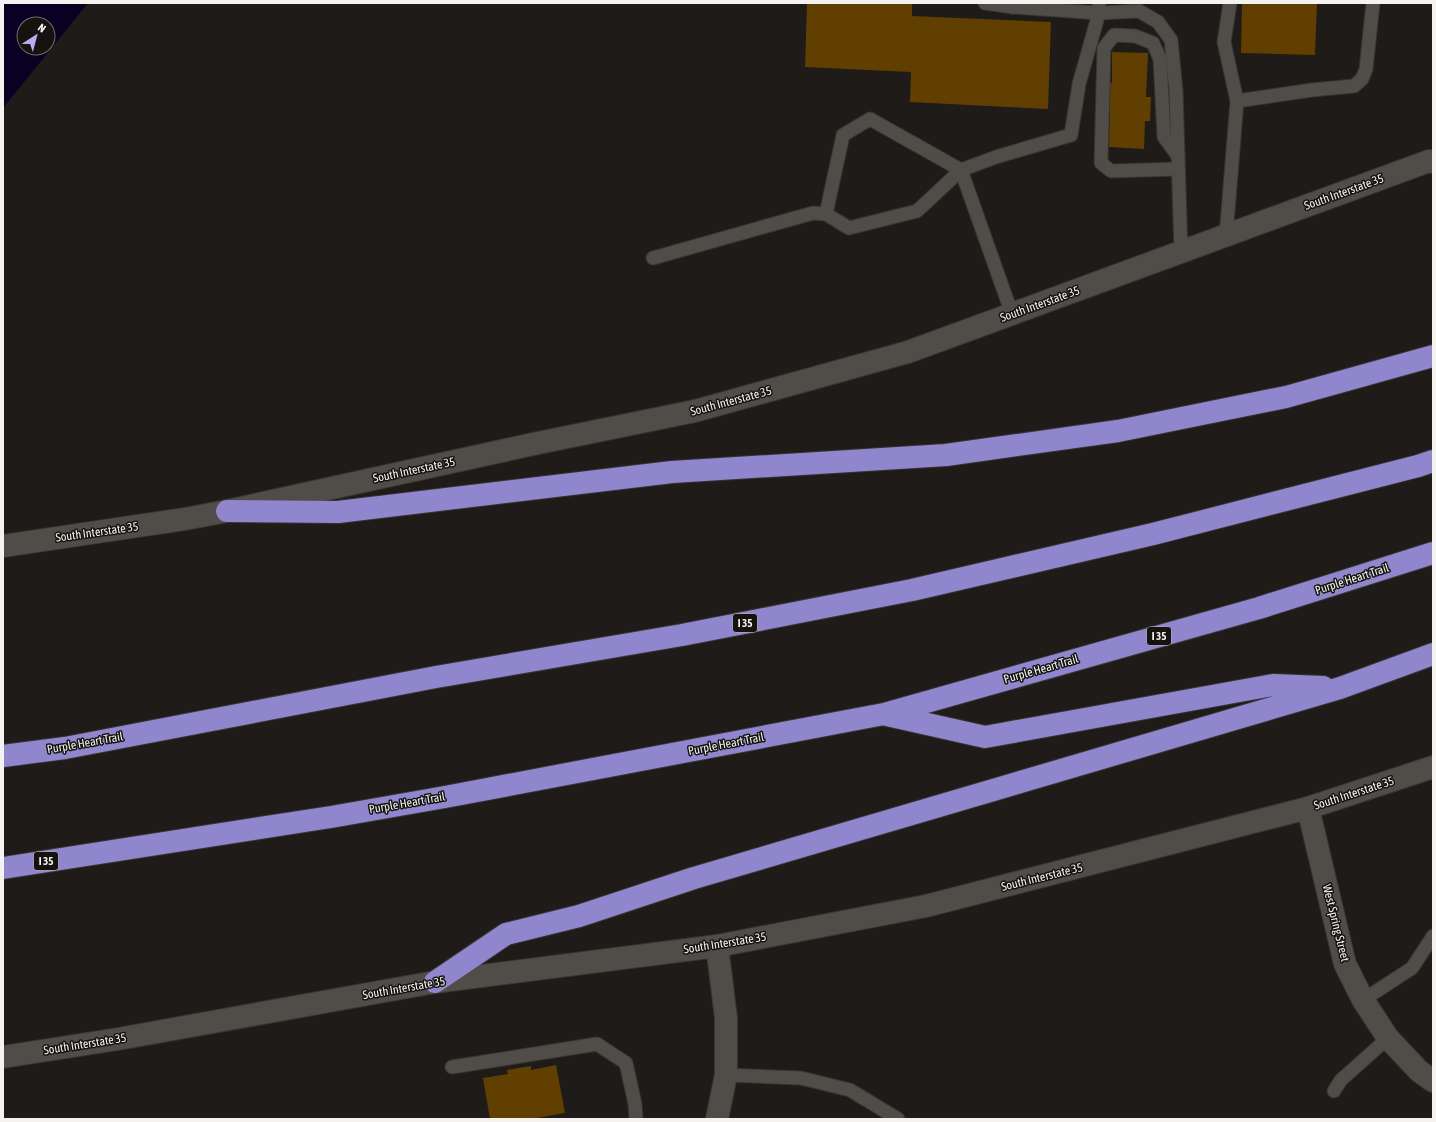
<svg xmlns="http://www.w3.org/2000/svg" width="1436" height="1122" font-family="'Asap Condensed',sans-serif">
<rect width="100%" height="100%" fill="#1e1b18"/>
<path fill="#090024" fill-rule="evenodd" d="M3,3h85l-85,105zM24,24h24v24h-24z"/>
<g fill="#603f00">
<polygon points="807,3 912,3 912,16 1051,22 1048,109 910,102 911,72 805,67"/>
<polygon points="1242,3 1317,3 1315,55 1241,53"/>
<polygon points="1112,52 1148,53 1146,97 1151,97 1150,121 1145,121 1144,149 1109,147 1110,108 1106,108 1107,83 1112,83"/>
<polygon points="556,1065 565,1113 531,1119 490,1119 483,1078 508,1074 507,1070 531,1066 531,1070"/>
</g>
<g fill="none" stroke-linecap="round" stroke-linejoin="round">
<defs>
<g id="lane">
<polyline points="985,3 1013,7"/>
<polyline points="1012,3 1013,7 1099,13 1079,84 1071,135 996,157 961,170 1012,314"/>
<polyline points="1099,3 1099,13 1139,11 1158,22 1171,40 1176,91 1181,252"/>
<polyline points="1237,101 1312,90 1354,86 1362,79 1366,69 1373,3"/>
<polyline points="1178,156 1164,137 1160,59 1153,43 1135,36 1114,35 1104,48 1101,163 1111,171 1178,169"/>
<polyline points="1226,236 1237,101 1224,42 1230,3"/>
<polyline points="653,258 813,213 826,214 849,228 917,211 961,170 870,119 843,135 826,214"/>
<polyline points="1363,1000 1412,968 1433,936"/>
<polyline points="452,1067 597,1044 626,1063 635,1104 636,1119"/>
<polyline points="726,1075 801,1078 850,1090 898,1119"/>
<polyline points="1334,1091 1341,1080 1388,1038"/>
</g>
<g id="street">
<polyline points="1308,808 1345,964 1363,1000 1388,1038 1419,1071 1433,1081"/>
<polyline points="717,1119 726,1075 726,1018 717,946"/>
</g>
<g id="secondary">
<polyline points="3,546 185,519 227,511 538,443 695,411 908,352 1429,161 1433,162"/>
<polyline points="3,1057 118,1039 435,982 717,946 926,906 1308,808 1433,767"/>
</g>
<g id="highway">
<polyline points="227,511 338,512 672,472 946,455 1118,431 1286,397 1433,356"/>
<polyline points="887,715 985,737 1273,685 1323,687"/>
<polyline points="3,756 65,748 436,677 682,635 912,590 1153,534 1418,466 1433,461"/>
<polyline points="3,868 331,817 445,797 884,714 1259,608 1433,553"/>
<polyline points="435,982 506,934 579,916 694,878 1340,688 1433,654"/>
</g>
</defs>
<use href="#lane" stroke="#373533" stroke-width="15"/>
<use href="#street" stroke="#373533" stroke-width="24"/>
<use href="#secondary" stroke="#373533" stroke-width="24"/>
<use href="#highway" stroke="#373533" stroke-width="24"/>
<use href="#lane" stroke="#504d48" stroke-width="13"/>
<use href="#street" stroke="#504d48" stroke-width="22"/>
<use href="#secondary" stroke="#504d48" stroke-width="22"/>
<use href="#highway" stroke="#9086cd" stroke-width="22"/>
</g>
<g text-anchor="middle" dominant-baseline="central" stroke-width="3" stroke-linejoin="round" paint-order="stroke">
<g fill="#15120f" stroke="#b2b0ac" stroke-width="1">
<rect x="733" y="614" width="24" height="18" rx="3"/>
<rect x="1147" y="627" width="24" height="18" rx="3"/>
<rect x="34" y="852" width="24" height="18" rx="3"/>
</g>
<g font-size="11" font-weight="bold" fill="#f5f3f0">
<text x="745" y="623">I 35</text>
<text x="1159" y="636">I 35</text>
<text x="46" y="861">I 35</text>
</g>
<g font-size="12" fill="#f5f3f0" stroke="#15120f">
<text transform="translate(1344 192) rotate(-20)">South Interstate 35</text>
<text transform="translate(1040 304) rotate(-20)">South Interstate 35</text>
<text transform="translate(731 401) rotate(-15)">South Interstate 35</text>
<text transform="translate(414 470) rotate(-12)">South Interstate 35</text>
<text transform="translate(97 532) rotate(-8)">South Interstate 35</text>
<text transform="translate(1352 579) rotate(-18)">Purple Heart Trail</text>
<text transform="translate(1041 669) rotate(-16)">Purple Heart Trail</text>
<text transform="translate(85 743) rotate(-10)">Purple Heart Trail</text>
<text transform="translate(726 744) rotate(-11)">Purple Heart Trail</text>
<text transform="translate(1354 793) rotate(-18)">South Interstate 35</text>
<text transform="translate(407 803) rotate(-10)">Purple Heart Trail</text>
<text transform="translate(1042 877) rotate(-14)">South Interstate 35</text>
<text transform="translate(1336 923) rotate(76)">West Spring Street</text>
<text transform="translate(725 943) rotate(-9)">South Interstate 35</text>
<text transform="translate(404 988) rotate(-10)">South Interstate 35</text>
<text transform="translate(85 1044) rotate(-9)">South Interstate 35</text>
</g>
</g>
<rect width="1436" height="1122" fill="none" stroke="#f5f3f0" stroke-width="8"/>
<g transform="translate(36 36) rotate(36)"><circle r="19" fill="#15120f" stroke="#6f6c69"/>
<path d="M0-3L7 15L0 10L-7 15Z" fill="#b6acf8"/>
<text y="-6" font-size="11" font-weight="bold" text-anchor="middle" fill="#f5f3f0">N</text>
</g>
</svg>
